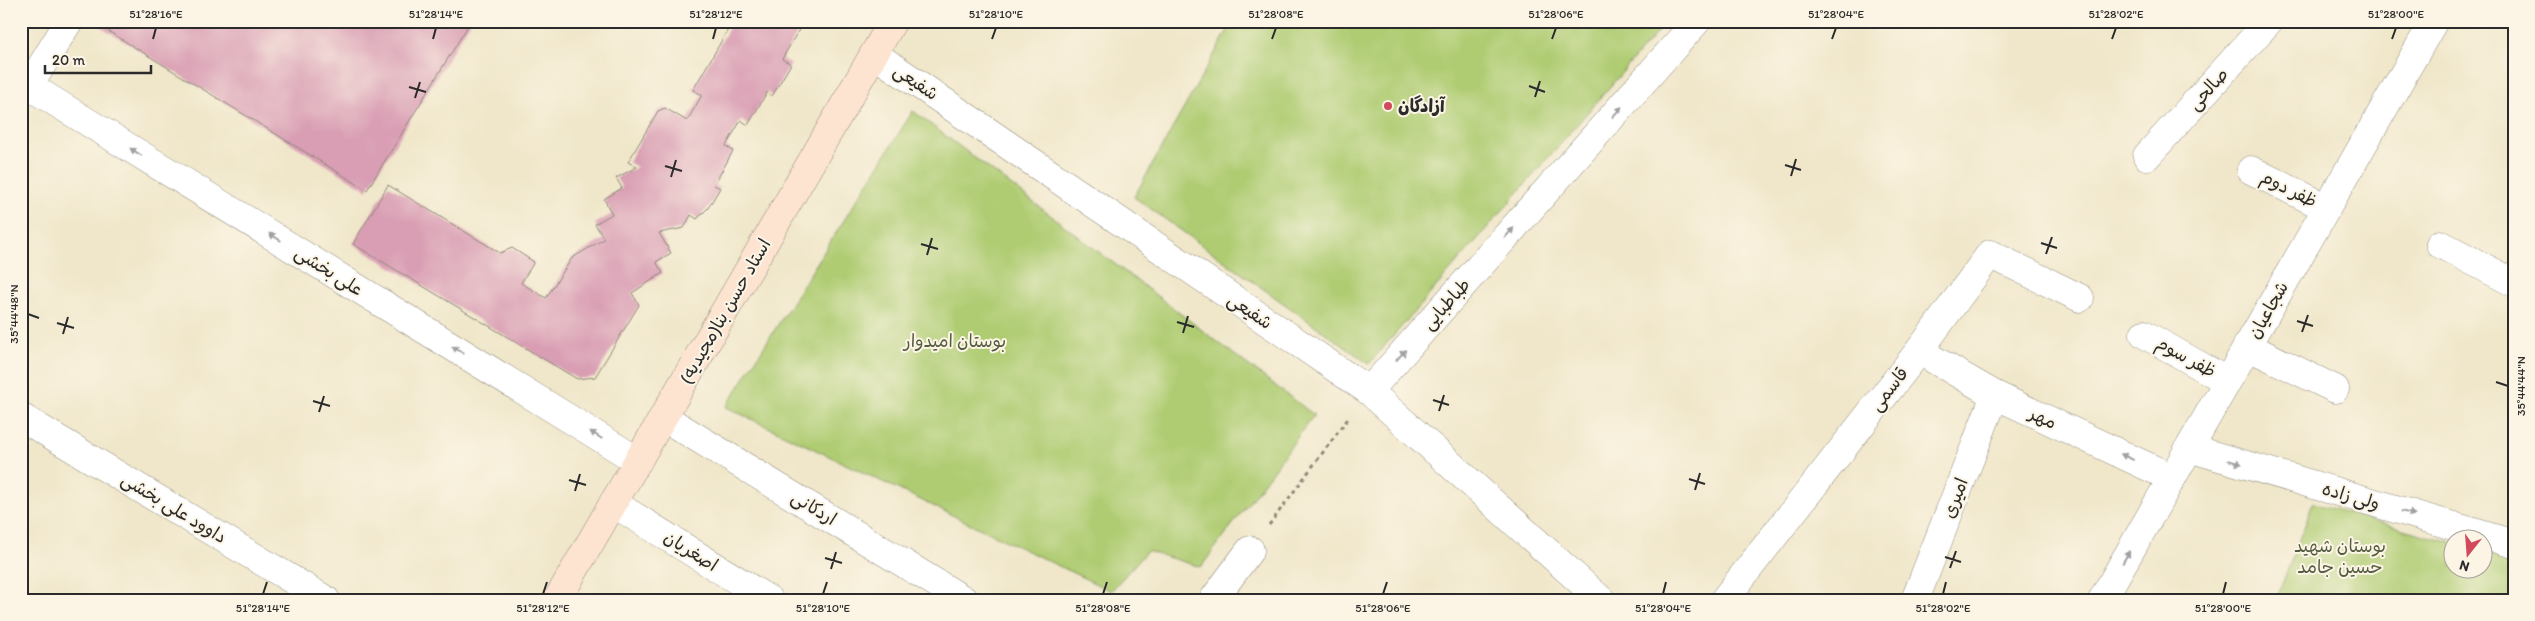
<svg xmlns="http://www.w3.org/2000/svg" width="2535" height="621" font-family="Itim,'Playpen Sans Arabic',sans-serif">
<rect width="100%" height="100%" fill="#fcf5e5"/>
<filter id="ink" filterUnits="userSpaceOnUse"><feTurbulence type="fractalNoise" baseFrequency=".02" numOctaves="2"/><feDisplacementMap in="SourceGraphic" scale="10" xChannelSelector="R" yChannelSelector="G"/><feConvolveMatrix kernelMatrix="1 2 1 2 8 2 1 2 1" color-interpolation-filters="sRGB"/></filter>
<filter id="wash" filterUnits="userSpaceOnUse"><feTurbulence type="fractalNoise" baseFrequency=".0096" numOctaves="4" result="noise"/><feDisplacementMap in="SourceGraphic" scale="20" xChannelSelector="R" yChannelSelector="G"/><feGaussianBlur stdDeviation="1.12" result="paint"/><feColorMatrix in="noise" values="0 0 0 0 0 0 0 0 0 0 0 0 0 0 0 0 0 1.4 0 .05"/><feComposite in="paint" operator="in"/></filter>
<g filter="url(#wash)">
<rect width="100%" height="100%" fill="#f0e7ca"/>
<g fill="#afcc72" stroke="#6d7c4e">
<polygon points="1233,21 1667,21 1369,364 1134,197"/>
<polygon points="913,111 1314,415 1201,567 1147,551 1111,591 726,407"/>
<polygon points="2313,503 2452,543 2452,568 2482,568 2483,552 2514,560 2514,600 2276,600"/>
</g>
<g id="blocks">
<g fill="#d99eb4">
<polygon points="96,21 471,21 367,190 95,23"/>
<polygon points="733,21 804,21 782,59 791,64 772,96 767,92 748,125 741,120 726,146 733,151 714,185 720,188 708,208 697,219 691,215 684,228 659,233 671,253 656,262 663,273 632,293 639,305 595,377 577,379 353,244 388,185 500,253 512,248 534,262 521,283 546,298 572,258 604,239 595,224 612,214 604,199 622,188 616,178 637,167 628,162 658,111 665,108 687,121 702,95 693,90"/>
</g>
</g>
</g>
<g filter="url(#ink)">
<use href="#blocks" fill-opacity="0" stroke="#8e897a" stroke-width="1"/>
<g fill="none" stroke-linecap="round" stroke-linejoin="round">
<defs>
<g id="street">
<polyline points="874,54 1369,391 1601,600"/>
<polyline points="21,81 638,461"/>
<polyline points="29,86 69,21"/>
<polyline points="2147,156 2269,21"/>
<polyline points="2251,170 2327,208"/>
<polyline points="2440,244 2514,283"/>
<polyline points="2144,334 2227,381"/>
<polyline points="2247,346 2335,389"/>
<polyline points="1919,351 1995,395 2172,478"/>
<polyline points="1369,391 1697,21"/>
<polyline points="21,417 326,600"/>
<polyline points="663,417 964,600"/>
<polyline points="2189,448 2514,544"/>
<polyline points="613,503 769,600"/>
<polyline points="1213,600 1250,550"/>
<polyline points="1724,600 1919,351 1990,254 2080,298"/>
<polyline points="1915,600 1995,395"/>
<polyline points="2102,600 2434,21"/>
</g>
<polyline id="secondary" points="557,600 893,21"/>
</defs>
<use href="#street" stroke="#8e897a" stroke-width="29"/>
<use href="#secondary" stroke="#8e897a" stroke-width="29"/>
<polyline stroke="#8e897a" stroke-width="3" stroke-dasharray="4 4" stroke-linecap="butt" points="1269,525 1350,416"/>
<use href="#street" stroke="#fff" stroke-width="28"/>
<use href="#secondary" stroke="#fde4d1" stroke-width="28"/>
</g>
<defs><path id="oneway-solid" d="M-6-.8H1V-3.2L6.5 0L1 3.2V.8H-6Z" transform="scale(1.25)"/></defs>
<g fill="#a0a0a0">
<use href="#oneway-solid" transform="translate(1617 112) rotate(-48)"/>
<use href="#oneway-solid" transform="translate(136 152) rotate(-148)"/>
<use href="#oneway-solid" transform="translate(1509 233) rotate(-48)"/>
<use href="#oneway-solid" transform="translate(275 237) rotate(-148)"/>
<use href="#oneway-solid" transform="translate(458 350) rotate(-148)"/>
<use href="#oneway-solid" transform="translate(1401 355) rotate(-48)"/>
<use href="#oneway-solid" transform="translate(596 435) rotate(-148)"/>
<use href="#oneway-solid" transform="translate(2127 457) rotate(-155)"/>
<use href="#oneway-solid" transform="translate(2235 462) rotate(16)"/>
<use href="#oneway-solid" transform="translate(2408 513) rotate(16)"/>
<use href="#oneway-solid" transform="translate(2126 557) rotate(-60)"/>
</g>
</g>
<path fill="none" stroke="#2b2b2b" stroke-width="2" d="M153,39l3,-11M433,39l3,-11M713,39l3,-11M992,39l4,-11M1272,39l4,-11M1552,39l4,-11M1832,39l4,-11M2112,39l4,-11M2392,39l4,-11M1529,86l16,6M409,87l17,5M1535,97l5,-16M415,98l5,-16M1785,165l16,5M665,166l17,5M1791,176l5,-17M671,177l5,-17M2041,243l16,5M921,244l17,5M2046,254l6,-17M927,255l5,-17M28,314l11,4M2297,321l16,5M1177,322l17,5M57,323l17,5M2302,332l6,-17M1183,333l5,-17M63,334l5,-17M2496,382l12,4M1433,400l16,5M313,401l17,5M1439,411l5,-16M319,412l5,-16M1689,479l16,5M569,480l17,5M1695,490l5,-17M575,491l5,-17M1945,557l16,5M825,558l17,5M1950,568l6,-17M831,569l5,-17M263,594l4,-12M543,594l4,-12M823,594l4,-12M1103,594l4,-12M1383,594l4,-12M1663,594l3,-12M1943,594l3,-12M2223,594l3,-12"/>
<circle fill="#d1495b" stroke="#fcf5e5" stroke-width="2" cx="1388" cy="106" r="5"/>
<g text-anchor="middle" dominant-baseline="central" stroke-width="4" stroke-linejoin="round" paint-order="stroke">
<g font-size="18" fill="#2b2b2b" stroke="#fcf5e5">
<text transform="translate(916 82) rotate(34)">شفیعی</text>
<text transform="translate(2208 89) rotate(-48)">صالحی</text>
<text transform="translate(2289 189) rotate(27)">ظفر دوم</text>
<text transform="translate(329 271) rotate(32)">علی بخشی</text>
<text transform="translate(1446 304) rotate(-48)">طباطبایی</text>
<text transform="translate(2268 310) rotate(-60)">شجاعیان</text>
<text transform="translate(725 311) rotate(-60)">استاد حسن بنا(مجیدیه)</text>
<text transform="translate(1250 311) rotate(34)">شفیعی</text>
<text transform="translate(2186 357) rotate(29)">ظفر سوم</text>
<text transform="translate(1889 389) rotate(-52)">قاسمی</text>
<text transform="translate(2043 418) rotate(25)">مهر</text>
<text transform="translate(2351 496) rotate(16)">ولی زاده</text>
<text transform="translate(1955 498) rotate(-69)">امیری</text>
<text transform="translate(174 508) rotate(31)">داوود علی بخشی</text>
<text transform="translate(814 508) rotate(31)">اردکانی</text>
<text transform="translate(691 551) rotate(32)">اصغریان</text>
</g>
<g font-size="18" font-weight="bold" fill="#2b2b2b" stroke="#fcf5e5" text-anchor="start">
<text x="1398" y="106">آزادگان</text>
</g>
<g font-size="18" fill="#535b40" stroke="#fcf5e5">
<text x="955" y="341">بوستان امیدوار</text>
<text x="2340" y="546">بوستان شهید<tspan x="2340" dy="21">حسین جامد</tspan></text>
</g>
</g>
<rect width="2535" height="621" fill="none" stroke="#fcf5e5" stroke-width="55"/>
<g transform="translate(2468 554) rotate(197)"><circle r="24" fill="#fcf5e5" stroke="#a8a49b"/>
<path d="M0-4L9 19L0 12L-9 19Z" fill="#d1495b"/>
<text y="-8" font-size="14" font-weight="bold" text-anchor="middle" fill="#2b2b2b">N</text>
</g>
<path d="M45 65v8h106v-8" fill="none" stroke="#2b2b2b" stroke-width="2.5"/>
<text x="52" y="65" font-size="15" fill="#2b2b2b" stroke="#fcf5e5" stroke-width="4" paint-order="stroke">20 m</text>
<rect x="28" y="28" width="2480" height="566" fill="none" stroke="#2b2b2b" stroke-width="2"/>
<g font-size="12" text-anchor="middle" fill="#2b2b2b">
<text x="156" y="18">51°28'16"E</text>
<text x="436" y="18">51°28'14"E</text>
<text x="716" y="18">51°28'12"E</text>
<text x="996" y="18">51°28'10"E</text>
<text x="1276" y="18">51°28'08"E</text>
<text x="1556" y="18">51°28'06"E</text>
<text x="1836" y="18">51°28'04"E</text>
<text x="2116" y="18">51°28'02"E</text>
<text x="2396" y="18">51°28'00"E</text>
<text transform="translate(14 314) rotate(-90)" y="4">35°44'48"N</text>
<text transform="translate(2521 386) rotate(-90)" y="4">35°44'44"N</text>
<text x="263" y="612">51°28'14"E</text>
<text x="543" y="612">51°28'12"E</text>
<text x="823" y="612">51°28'10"E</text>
<text x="1103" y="612">51°28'08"E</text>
<text x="1383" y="612">51°28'06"E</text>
<text x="1663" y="612">51°28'04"E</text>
<text x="1943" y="612">51°28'02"E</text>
<text x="2223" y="612">51°28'00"E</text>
</g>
</svg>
